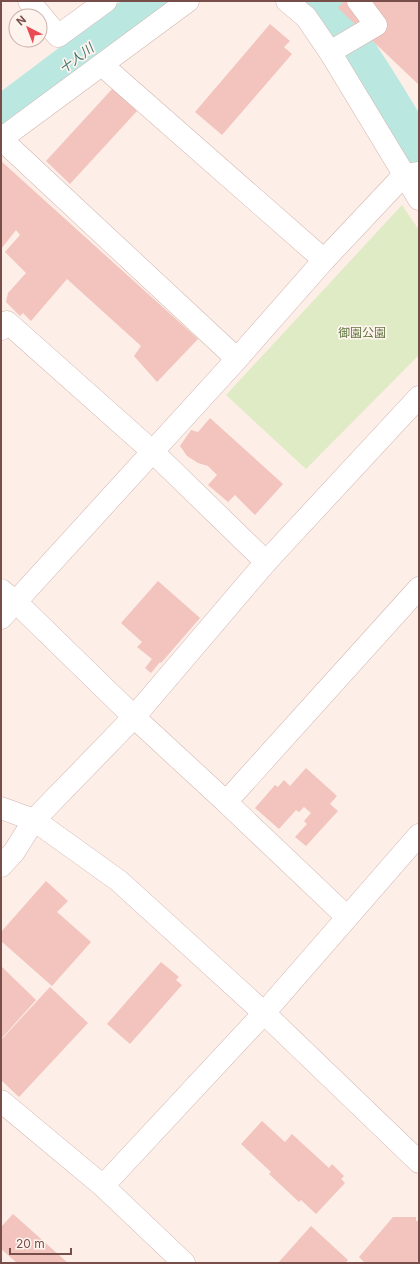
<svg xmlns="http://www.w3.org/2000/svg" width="420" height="1264" font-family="Inter,'Noto Sans JP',sans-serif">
<rect width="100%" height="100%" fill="#fdeee7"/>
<polygon fill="#dfebc5" points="402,205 419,230 419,355 306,469 226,395"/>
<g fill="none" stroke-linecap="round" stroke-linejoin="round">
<g stroke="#bbe7e1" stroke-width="36">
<path d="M322,1c37,46 67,97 97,147"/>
<polyline points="1,114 151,1"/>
</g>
</g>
<g fill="#f3c4be">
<polygon points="344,1 419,1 419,85 338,8"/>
<polygon points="270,24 290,41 284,47 292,54 222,135 195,112"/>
<polygon points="113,88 137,111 70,184 46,161"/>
<polygon points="1,161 198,339 157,382 134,356 141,346 67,279 31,321 23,313 20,316 6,302 8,293 26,273 5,252 20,235 16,230 1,249"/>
<polygon points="210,418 283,484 255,515 235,495 228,502 208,485 217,475 208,466 198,463 187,456 180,446 191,430 198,432"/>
<polygon points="158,581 200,618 161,663 160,662 151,673 145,668 152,659 137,647 142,642 121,623"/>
<polygon points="306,768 337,796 330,804 338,811 306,846 295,837 307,824 304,821 311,813 304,807 299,812 296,810 279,829 255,808 275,785 278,787 284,780 290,786"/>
<polygon points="46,881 68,901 57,912 91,942 52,986 1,941 1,932"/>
<polygon points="161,962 179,977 176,980 182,985 130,1044 107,1024"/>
<polygon points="1,966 36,1000 1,1039"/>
<polygon points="50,987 88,1023 19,1097 1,1080 1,1040"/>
<polygon points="262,1121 285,1142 292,1134 329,1168 332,1164 344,1176 341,1179 345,1183 316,1214 301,1200 299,1202 269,1174 271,1172 241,1144"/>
<polygon points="13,1214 68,1263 17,1263 1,1249 1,1227"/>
<polygon points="393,1217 416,1217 416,1221 419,1221 419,1259 416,1263 365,1263 359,1257"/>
<polygon points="311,1226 348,1260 346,1263 278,1263"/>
</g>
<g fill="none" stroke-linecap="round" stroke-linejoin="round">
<defs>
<g id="minor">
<polyline points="29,1 58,36 106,1"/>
<polyline points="287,1 306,17 330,52 419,199"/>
<polyline points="330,52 376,25 358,1"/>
<polyline points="102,65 324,260"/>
<polyline points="1,139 237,359"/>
<polyline points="1,139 188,1"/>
<polyline points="1,329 7,322 152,451 266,562"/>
<polyline points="1,590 16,602 134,717 226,802"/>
<polyline points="1,618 237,359 324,260 404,175 419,173"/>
<polyline points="1,808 34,820 119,881 264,1013 419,1162"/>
<polyline points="1,866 14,852 34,820 134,717 266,562 419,397"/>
<polyline points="347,917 226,802 419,588"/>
<polyline points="1,1101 103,1186 184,1263"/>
<polyline points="103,1186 264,1013 419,835"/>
</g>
</defs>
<use href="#minor" stroke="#d1b5af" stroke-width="23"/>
<use href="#minor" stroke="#fff" stroke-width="22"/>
</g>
<g text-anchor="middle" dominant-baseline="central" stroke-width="3.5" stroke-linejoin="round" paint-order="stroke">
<g font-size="12" fill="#5f773f" stroke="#fff3ee">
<text x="362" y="332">御園公園</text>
</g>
<g font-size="13" font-style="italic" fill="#3a756f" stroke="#fff3ee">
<text transform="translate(76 58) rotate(-37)">十人川</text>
</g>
</g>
<rect width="420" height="1264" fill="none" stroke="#774e4a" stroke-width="4"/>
<g transform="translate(28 28) rotate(318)"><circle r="19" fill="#fff3ee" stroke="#c9b1ac"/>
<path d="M0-3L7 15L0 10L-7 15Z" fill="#e84b53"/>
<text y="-6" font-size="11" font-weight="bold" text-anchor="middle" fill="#774e4a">N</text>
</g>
<path d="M10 1248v6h61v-6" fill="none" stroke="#774e4a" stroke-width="2"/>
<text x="16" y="1248" font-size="12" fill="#774e4a" stroke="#fff3ee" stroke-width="3" paint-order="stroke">20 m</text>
</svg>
